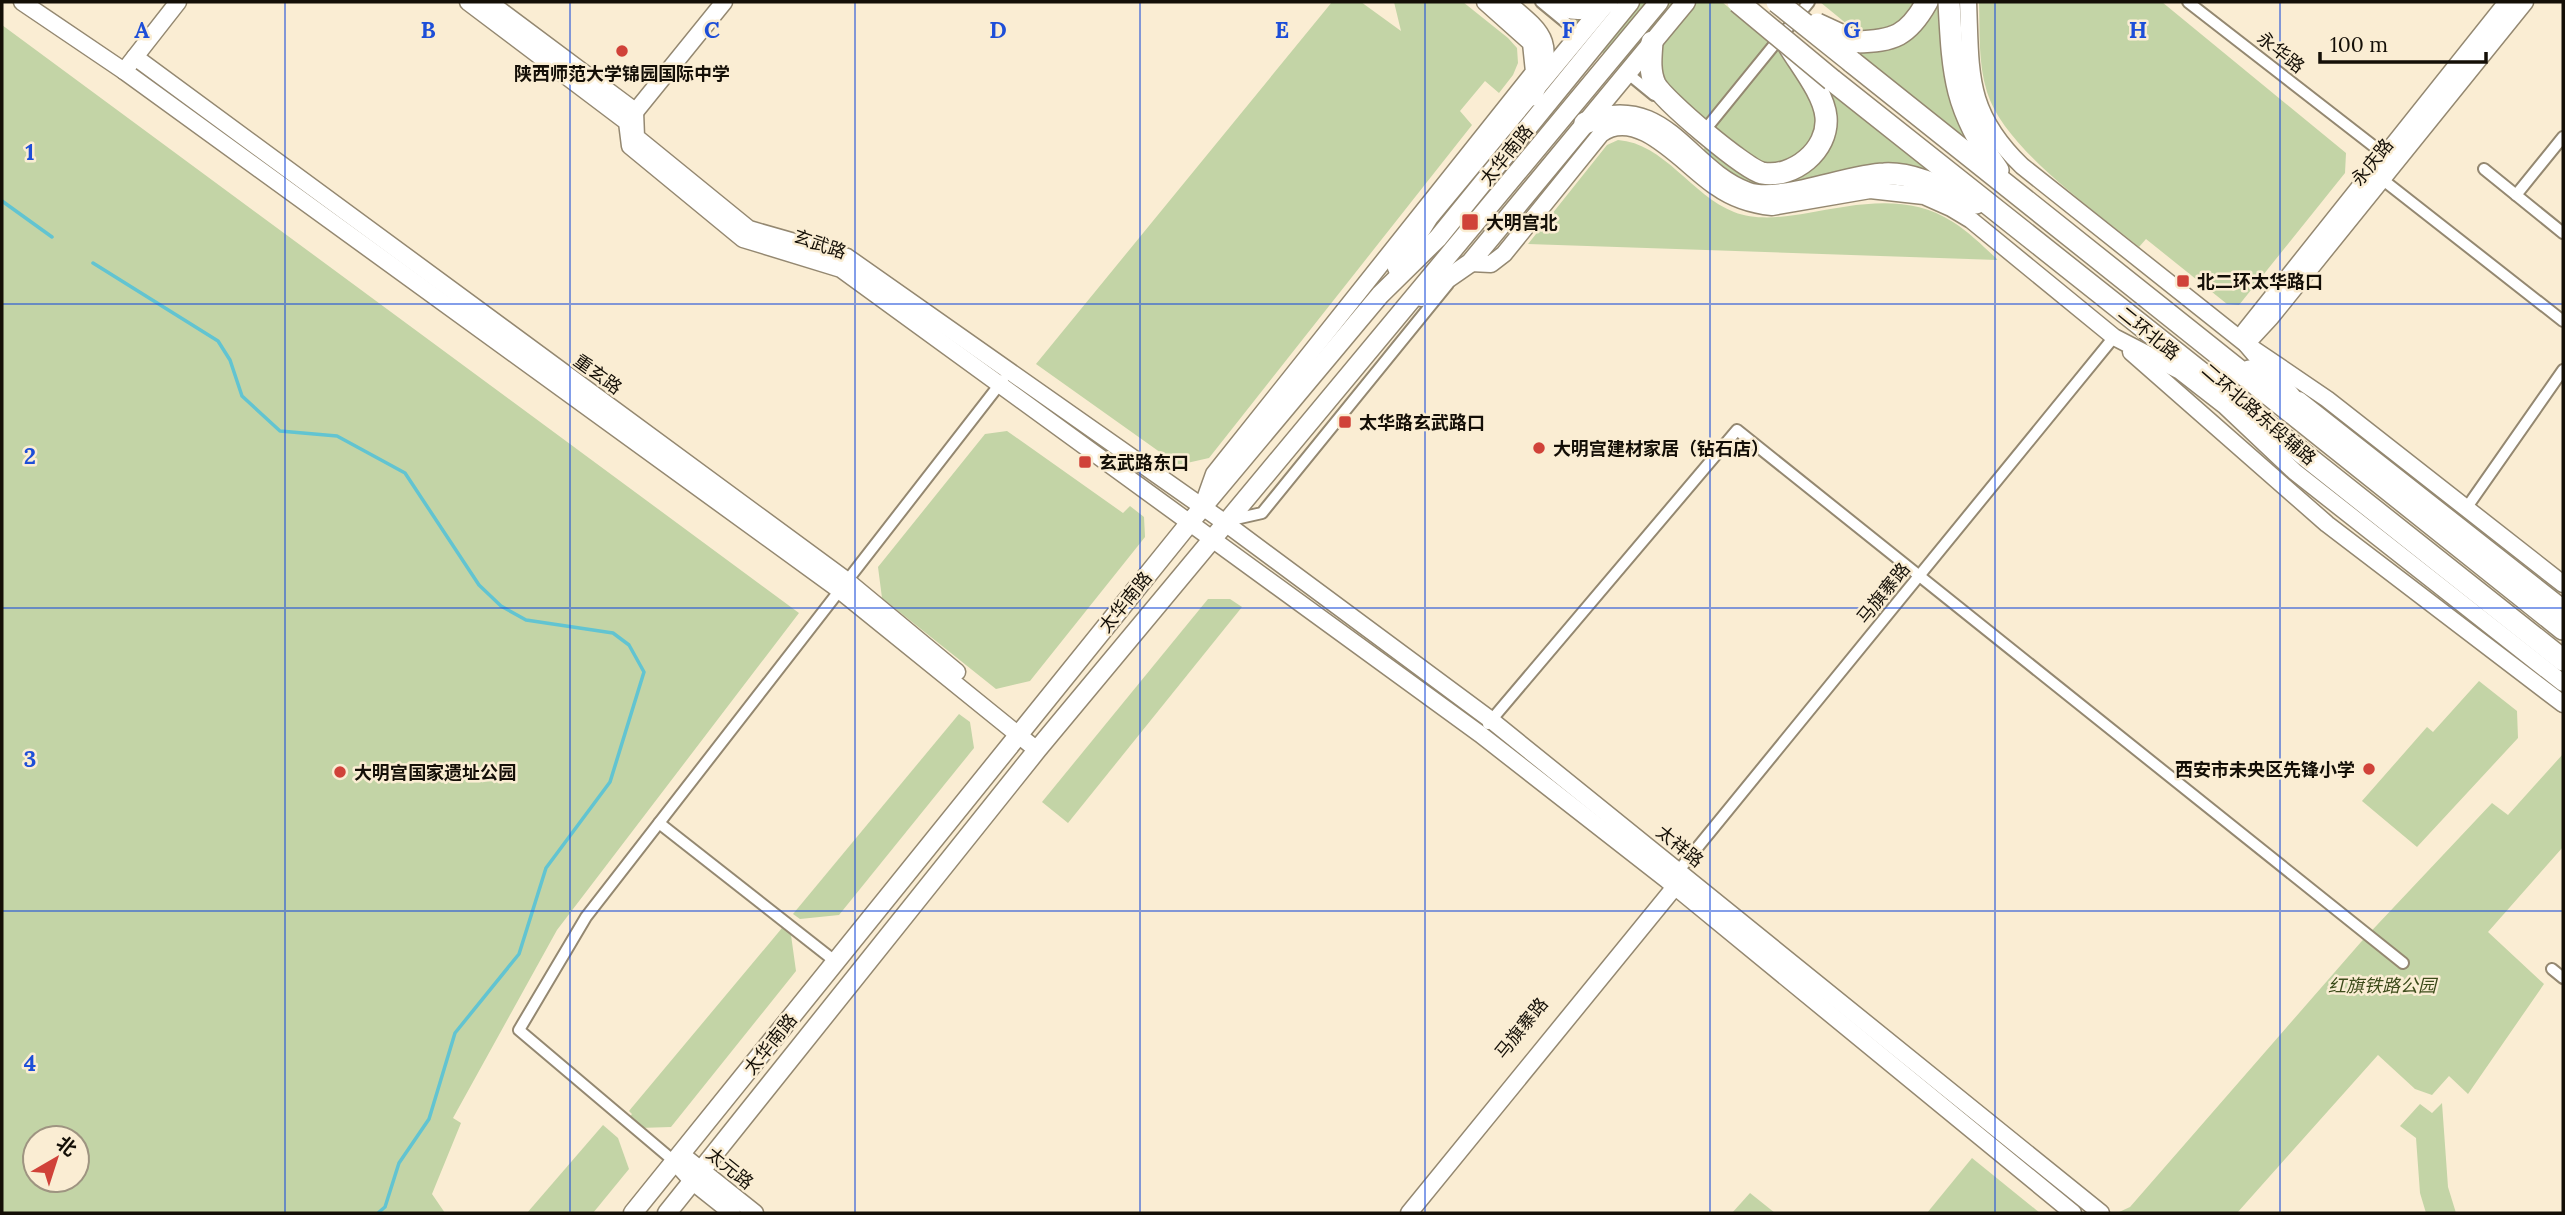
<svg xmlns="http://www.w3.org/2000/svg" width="2565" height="1215" font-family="Lora,'Noto Sans SC',serif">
<rect width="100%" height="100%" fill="#faedd3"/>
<g fill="#c3d4a6" fill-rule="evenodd">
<polygon points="1332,2 1361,2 1401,31 1394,2 1463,2 1508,38 1517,48 1518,63 1513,75 1499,93 1485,81 1460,111 1472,125 1209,458 1178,465 1036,364"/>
<polygon points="1541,2 1722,2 1938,179 1785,188 1744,184 1700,154 1710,141"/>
<polygon points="1820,2 1946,2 1969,144 1856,51 1853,29"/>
<path d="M1979,2h183l184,151 -1,20 -106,132 -12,-1 -81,-65 -7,8c-46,-38 -135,-99 -152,-155 -9,-29 -7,-60 -8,-90z"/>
<path d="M2,25l797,588 -242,317 -104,188 8,5 -29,71 13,19h-443zM35,1138h42v42h-42z"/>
<path d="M1618,140c46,3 74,56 116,72 23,9 51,5 74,1 50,-9 100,-20 145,9 16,10 31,25 45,38l-470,-16 79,-99z"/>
<polygon points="1007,431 1123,513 1130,506 1144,517 1145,537 1030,681 996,689 882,598 878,567 985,434"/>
<polygon points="1208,599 1230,599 1242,607 1068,823 1042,802"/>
<polygon points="2479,681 2517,711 2518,738 2417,847 2362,801 2427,727 2433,732"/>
<polygon points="959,714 970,722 974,748 839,915 800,919 793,914"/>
<polygon points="2563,754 2563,847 2488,932 2544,984 2468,1094 2449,1076 2432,1095 2415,1089 2378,1055 2237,1213 2117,1213 2130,1207 2361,942 2492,803 2508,815"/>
<polygon points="782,928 791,935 796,971 671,1127 639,1128 628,1119 632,1114 629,1111"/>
<polygon points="2442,1103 2448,1187 2456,1213 2426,1213 2420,1193 2416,1138 2400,1126 2420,1104 2432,1113"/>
<polygon points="603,1125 618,1138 629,1169 593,1213 527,1213"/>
<polygon points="1972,1158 2040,1213 1927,1213"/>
<polygon points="1750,1193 1775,1213 1732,1213"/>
</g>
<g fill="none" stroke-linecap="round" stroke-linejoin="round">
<g stroke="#62c4d1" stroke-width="3.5">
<polyline points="2,201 52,237"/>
<polyline points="93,263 218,341 230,360 242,396 280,431 337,436 405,473 479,585 501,606 526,620 613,633 629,645 644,672 610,782 546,868 519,954 455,1033 429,1119 399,1163 385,1207 378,1213"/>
</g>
<defs>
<g id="street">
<polyline points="1541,2 1575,30"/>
<polyline points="2188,2 2385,155"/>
<polyline points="1632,77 1654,95"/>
<polyline points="1709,125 1809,2"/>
<polyline points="2484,169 2563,233"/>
<polyline points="2378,176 2563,321"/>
<polyline points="2516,195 2563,137"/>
<polyline points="2465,510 2563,370"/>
<polyline points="1231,520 1262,513 1448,284"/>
<polyline points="1488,724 1737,430 2403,963"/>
<polyline points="659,823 836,962"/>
<polyline points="1675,875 2114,337"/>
<polyline points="2552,969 2563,978"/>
<polyline points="675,1162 519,1030 586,917 1003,380"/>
</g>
<g id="secondary">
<polyline points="22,2 124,71"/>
<polyline points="178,2 124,71 838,589 1037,750"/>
<polyline points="468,2 627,122 630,146 743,239 841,269 1480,734 1667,880 2073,1213"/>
<polyline points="489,2 635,111 636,137 749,229 847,257 1224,522 1491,720 2101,1213"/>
<path d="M1968,2c3,72 -2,110 54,164l224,178 33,39"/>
<polyline points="2525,2 2271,317 2246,344 2327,399 2563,584"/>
<polyline points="135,57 846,580 957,672"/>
<polyline points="631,117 724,2"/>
<path d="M1470,263l21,1 13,-10 97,-120c37,-28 84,33 115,53 17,12 35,18 56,20l98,-17 54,6 27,12 20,12 143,117 66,34 45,35 70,66 268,211"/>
<polyline points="2245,331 2507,2"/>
<polyline points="2131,352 2327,524 2563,704"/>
<polyline points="2299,400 2563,608"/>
<polyline points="1204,502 1214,474 1534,72 1531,43 1485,2"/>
<polyline points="681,1154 755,1213"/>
<polyline points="675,1162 693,1182 732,1213"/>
<polyline points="1409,1213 1674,888 1677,880"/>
</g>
<g id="primary">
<polyline points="1397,268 1429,217 1607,2"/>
<polyline points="1421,297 1470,263 1686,2"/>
<polyline points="633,1213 1191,521 1380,295 1438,238 1630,2"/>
<polyline points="667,1213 1037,750 1659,2"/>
</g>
<g id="highway">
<path d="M1503,2c42,35 50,39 29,93"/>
<path d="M1555,2c19,11 33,6 52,0"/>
<path d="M1949,2c4,73 5,106 49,168"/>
<path d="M1652,42c-1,14 -3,29 3,42 8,16 90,85 107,89 31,6 67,-23 64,-56 -2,-23 -25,-51 -37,-71"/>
<path d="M1856,42c38,-1 52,-6 71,-40"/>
<polyline points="1852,62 2563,629"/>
<polyline points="1832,80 2563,660"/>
<path d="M1585,123c81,-31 100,47 162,70 31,12 101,-18 137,-19 30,-2 65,17 92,29"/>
<polyline points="2249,371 2280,385 2303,413"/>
</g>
</defs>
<use href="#street" stroke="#948871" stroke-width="14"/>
<use href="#secondary" stroke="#948871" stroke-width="19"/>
<use href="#primary" stroke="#948871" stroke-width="21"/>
<use href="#highway" stroke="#948871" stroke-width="24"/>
<use href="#street" stroke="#fff" stroke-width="10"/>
<use href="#secondary" stroke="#fff" stroke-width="16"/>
<use href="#primary" stroke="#fff" stroke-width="18"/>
<use href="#highway" stroke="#fff" stroke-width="21"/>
<defs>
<g id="highway-bridge">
<polyline points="1738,2 1832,80"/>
<polyline points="1777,2 1852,62"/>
<polyline points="1817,24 1856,42"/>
</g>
</defs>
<use href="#highway-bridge" stroke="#948871" stroke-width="24" stroke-linecap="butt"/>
<use href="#highway-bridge" stroke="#fff" stroke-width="21"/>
</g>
<path fill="none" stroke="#1d4ed8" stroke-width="2" stroke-opacity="0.55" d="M285,2v1211M570,2v1211M855,2v1211M1140,2v1211M1425,2v1211M1710,2v1211M1995,2v1211M2280,2v1211M2,304h2561M2,608h2561M2,911h2561"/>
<g fill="#d04239" stroke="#faedd3" stroke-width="2.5">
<circle cx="622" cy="51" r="7"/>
<rect x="1461" y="213" width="18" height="18" rx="3.5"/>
<rect x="2176" y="274" width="14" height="14" rx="3.5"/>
<rect x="1338" y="415" width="14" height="14" rx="3.5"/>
<circle cx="1539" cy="448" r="7"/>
<rect x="1078" y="455" width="14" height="14" rx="3.5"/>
<circle cx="2369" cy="769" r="7"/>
<circle cx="340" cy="772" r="7"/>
</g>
<g text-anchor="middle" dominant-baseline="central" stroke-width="5" stroke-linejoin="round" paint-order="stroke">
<g font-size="18" fill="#140f07" stroke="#faedd3">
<text transform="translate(2281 52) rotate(38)">永华路</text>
<text transform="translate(1506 155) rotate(-51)">太华南路</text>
<text transform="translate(2372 162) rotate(-51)">永庆路</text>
<text transform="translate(820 244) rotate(19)">玄武路</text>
<text transform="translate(2149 333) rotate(39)">二环北路</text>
<text transform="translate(598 374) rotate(36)">重玄路</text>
<text transform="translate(2259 414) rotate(41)">二环北路东段辅路</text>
<text transform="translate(1883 593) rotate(-51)">马旗寨路</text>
<text transform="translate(1125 602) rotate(-51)">太华南路</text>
<text transform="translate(1680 846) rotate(39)">太祥路</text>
<text transform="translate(1521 1028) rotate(-51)">马旗寨路</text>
<text transform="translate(770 1044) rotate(-51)">太华南路</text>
<text transform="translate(730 1168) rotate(39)">太元路</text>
</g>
<g font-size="18" font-weight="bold" fill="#140f07" stroke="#faedd3" text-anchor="start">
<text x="622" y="73" text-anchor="middle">陕西师范大学锦园国际中学</text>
<text x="1486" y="222">大明宫北</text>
<text x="2197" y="281">北二环太华路口</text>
<text x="1359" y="422">太华路玄武路口</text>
<text x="1553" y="448">大明宫建材家居（钻石店）</text>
<text x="1099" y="462">玄武路东口</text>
<text x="2355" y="769" text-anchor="end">西安市未央区先锋小学</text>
<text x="354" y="772">大明宫国家遗址公园</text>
</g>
<g font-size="18" font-style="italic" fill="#3c4b1a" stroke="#faedd3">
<text x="2382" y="985">红旗铁路公园</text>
</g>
</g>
<g font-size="23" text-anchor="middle" font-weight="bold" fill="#1d4ed8" stroke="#faedd3" stroke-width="5" stroke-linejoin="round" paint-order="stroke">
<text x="142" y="38">A</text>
<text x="428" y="38">B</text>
<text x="712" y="38">C</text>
<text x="998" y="38">D</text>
<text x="1282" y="38">E</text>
<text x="1568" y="38">F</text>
<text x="1852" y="38">G</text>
<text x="2138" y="38">H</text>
<text x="30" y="160">1</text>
<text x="30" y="464">2</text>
<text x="30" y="767">3</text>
<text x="30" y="1071">4</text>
</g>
<rect width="2565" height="1215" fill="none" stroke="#140f07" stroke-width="7"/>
<g transform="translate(56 1159) rotate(39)"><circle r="33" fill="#faedd3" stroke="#9e9481" stroke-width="2"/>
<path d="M0-5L12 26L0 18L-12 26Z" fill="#d04239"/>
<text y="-10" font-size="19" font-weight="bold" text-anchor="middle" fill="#140f07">北</text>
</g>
<path d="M2320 52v10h166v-10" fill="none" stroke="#140f07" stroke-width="3.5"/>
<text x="2330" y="52" font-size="21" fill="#140f07" stroke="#faedd3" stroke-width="5" paint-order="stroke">100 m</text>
</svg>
